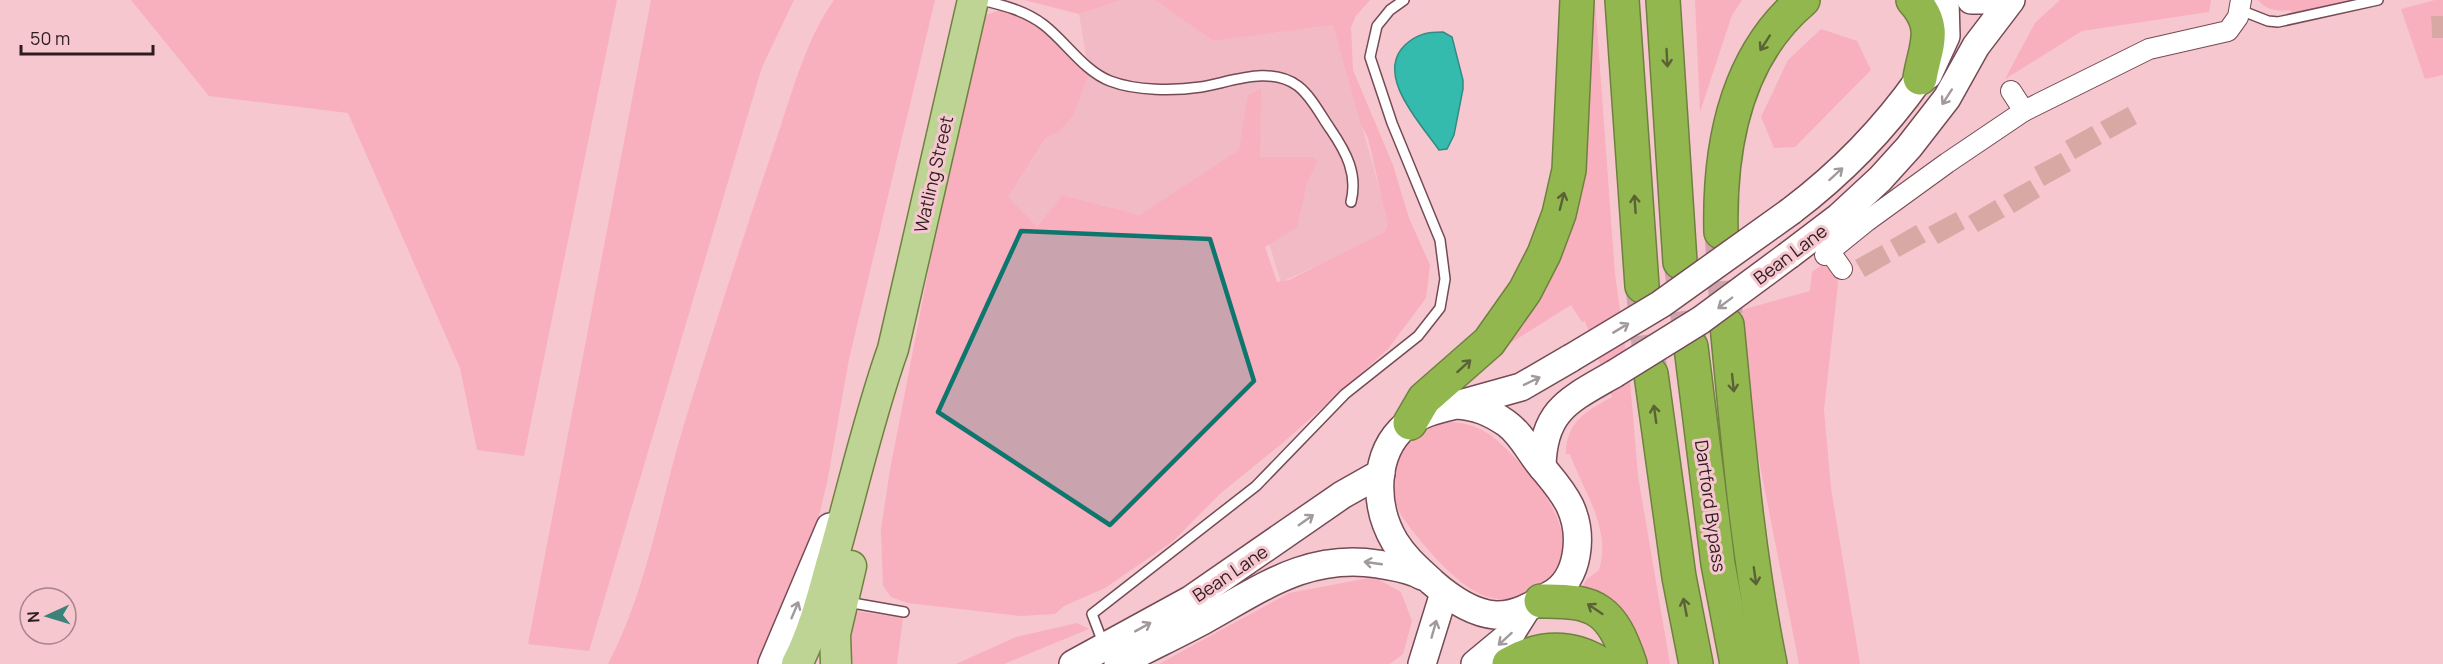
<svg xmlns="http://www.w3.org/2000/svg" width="2443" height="664" font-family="Manrope,sans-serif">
<rect width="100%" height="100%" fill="#f7c7d0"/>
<polygon fill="#f2bac4" points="1122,0 1155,0 1213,41 1333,25 1392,232 1281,282 1256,202 1140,215 1062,195 1037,227 1004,203 1089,73 1079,14"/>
<g fill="#f8afbe">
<polygon points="131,0 617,0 524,456 477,450 460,368 348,113 209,96"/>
<polygon points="651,0 794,0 762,67 589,651 528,644"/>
<path d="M834,0h101l-86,359 -22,124 -12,49 -32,78 -26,54h-149c38,-72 51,-155 74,-233 29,-95 60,-190 92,-285 17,-48 30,-104 60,-146z"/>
<polygon points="1024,0 1122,0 1079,14"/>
<polygon points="1155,0 1370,0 1356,16 1351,27 1353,70 1393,165 1409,218 1430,265 1426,298 1388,349 1285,441 1221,493 1172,542 1105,588 1064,606 1055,614 1021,616 908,603 891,597 883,586 881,529 890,470 957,122 984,16 1002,9 1029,19 1042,29 1089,73 1073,116 1059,131 1046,138 1008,197 1037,227 1062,195 1140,215 1239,150 1248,96 1261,88 1260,157 1313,157 1317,161 1307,183 1297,227 1265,247 1277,282 1289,280 1385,232 1388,224 1368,138 1361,125 1333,25 1213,41"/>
<path d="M1587,0h8l20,274 15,107 8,95 32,188h-34l-54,-76 4,-8 13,-10c13,-41 -16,-79 -29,-116h-4c0,-33 21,-43 46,-57l-27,-76 -3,1 -11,-17 -67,42 32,-49z"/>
<polygon points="1695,0 1742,0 1732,15 1700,112"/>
<polygon points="2060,0 2211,0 2209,12 2082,31 2005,79 2035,23"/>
<path d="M2258,0h96l-62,13 -2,-3c-12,2 -24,0 -32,-10z"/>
<polygon points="2435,0 2443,0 2443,16 2431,16 2432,38 2443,38 2443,75 2425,79 2401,9"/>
<polygon points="1821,29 1857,41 1871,70 1795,147 1774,148 1761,117 1788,60"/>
<polygon points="1823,264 1828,265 1836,274 1838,284 1824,410 1831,488 1860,664 1799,664 1746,394 1738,315 1745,309 1810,291 1812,272"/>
<path d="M1445,422c32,-1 50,14 70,36 32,33 78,96 21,131 -14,9 -32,13 -48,8 -31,-9 -71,-58 -88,-84 -18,-41 3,-80 45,-91z"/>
<polygon points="1374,577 1401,592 1412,621 1403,654 1390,664 1159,664 1289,593"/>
<polygon points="855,611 903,618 897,664 853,664 849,638"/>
<polygon points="1077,623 1089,629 1004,664 956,664 1016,637"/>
</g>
<path fill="#35baae" stroke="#338b83" stroke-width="1.5" d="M1443,32l9,5 11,43v9l-9,46 -7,14 -8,1c-18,-26 -65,-75 -34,-105 12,-11 22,-13 38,-13z"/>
<g fill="#d8a9a4">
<polygon points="2431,16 2443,16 2443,38 2432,38"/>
<polygon points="2128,107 2137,124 2110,139 2100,122"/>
<polygon points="2092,126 2102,144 2075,159 2065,141"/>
<polygon points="2061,153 2071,171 2044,186 2034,167"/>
<polygon points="2030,180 2040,197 2014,213 2003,195"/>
<polygon points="1995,200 2005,217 1978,232 1968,216"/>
<polygon points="1956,212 1965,229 1938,244 1928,227"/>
<polygon points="1916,225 1926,242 1899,257 1890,240"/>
<polygon points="1882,245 1891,262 1865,277 1855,260"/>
</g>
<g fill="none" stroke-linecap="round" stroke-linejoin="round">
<g stroke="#cfa5ad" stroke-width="33" stroke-dasharray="33 16" stroke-linecap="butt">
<polyline points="1721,232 1727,325"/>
<polyline points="1680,262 1691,347"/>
<polyline points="1642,286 1651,374"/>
</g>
<defs>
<g id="lane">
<path d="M981,0c22,5 45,11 63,25 22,17 40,46 66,56 26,10 64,10 91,6 30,-5 69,-22 97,-1 14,11 23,30 33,44 15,22 27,44 20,72"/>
<polyline points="2240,10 2268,21 2278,22 2378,0"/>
<polyline points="847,602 904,612"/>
<polyline points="1106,642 1100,635 1092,614 1256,486 1345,394 1418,336 1440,308 1445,279 1440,240 1392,123 1370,57 1377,26 1390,10 1404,0"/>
</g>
<g id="street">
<polyline points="2011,91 2024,111"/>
<polyline points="1830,252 1842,269"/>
<polyline points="1825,255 1867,221 1947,163 2024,111 2149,49 2228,31 2238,17 2241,0"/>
</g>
<g id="secondary">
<polyline points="1971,0 1990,0"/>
<path d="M1791,211c49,-37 93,-82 129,-133l8,-3 18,-39 -1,-36"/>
<polyline points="1789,255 1839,217 1880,179 1909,147 1947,98 1976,46 2011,0"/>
<polyline points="1460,404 1521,387 1571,358"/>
<path d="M1456,405c20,1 34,7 50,18 14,10 22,26 32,39 11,14 24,27 32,44 13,28 10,73 -20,89 -16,10 -35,21 -55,20 -24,-2 -46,-18 -63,-33 -14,-13 -27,-24 -37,-40 -21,-35 -23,-88 11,-117 14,-12 33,-16 50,-20z"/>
<path d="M1542,467c1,-57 27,-67 72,-93"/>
<polyline points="772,664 830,527"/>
<polyline points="1073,664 1190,600 1342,495 1381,473"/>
<path d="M1118,664c28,-15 58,-29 86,-44 58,-32 104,-67 174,-56 15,3 30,4 44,12"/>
<polyline points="1422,664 1444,593"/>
<polyline points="1475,664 1510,635 1527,608"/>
</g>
<g id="primary">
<path d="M797,664c16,-31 25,-66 34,-99 21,-72 37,-146 62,-216l80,-349"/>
<polyline points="836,664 835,634 851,566"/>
</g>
<g id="highway">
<polyline points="1622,0 1642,286"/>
<polyline points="1663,0 1680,262"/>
<path d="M1913,0c26,28 12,47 7,78"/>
<path d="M1721,232c-2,-84 14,-175 82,-232"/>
<path d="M1727,325c11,113 20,227 43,339"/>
<polyline points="1691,347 1718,564 1737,664"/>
<polyline points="1651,374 1679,577 1696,664"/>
<polyline points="1410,423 1424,399 1489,342 1525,291 1544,254 1559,214 1569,170 1577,0"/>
<path d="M1541,601c56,-1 71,9 89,63"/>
<path d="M1509,664c30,-17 61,-19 92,0"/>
</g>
</defs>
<use href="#lane" stroke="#744b54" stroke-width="12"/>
<use href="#street" stroke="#744b54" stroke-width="22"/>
<use href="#secondary" stroke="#744b54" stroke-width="30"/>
<use href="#primary" stroke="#6f813f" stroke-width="33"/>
<use href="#highway" stroke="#6f813f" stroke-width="36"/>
<use href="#lane" stroke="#fff" stroke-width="9"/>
<use href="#street" stroke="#fff" stroke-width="20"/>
<use href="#secondary" stroke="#fff" stroke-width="27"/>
<use href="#primary" stroke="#bed495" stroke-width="30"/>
<use href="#highway" stroke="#92b74f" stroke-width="33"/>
<defs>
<g id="secondary-bridge">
<polyline points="1571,358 1661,304 1791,211"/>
<polyline points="1614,374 1701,320 1789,255"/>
</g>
</defs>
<use href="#secondary-bridge" stroke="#744b54" stroke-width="30" stroke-linecap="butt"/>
<use href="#secondary-bridge" stroke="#fff" stroke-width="27"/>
</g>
<defs><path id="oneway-shaft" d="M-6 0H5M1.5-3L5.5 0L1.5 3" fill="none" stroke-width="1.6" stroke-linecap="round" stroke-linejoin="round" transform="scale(1.5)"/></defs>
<g stroke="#5b6235">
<use href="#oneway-shaft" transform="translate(1765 43) rotate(123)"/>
<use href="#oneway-shaft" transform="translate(1667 58) rotate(87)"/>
<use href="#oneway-shaft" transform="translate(1562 201) rotate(-76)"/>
<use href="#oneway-shaft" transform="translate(1635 204) rotate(-94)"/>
<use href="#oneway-shaft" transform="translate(1464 366) rotate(-42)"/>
<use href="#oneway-shaft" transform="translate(1733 383) rotate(84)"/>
<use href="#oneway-shaft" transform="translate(1655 414) rotate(-98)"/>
<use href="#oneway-shaft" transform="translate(1755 576) rotate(82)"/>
<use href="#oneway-shaft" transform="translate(1685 607) rotate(-101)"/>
<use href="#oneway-shaft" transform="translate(1595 609) rotate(-146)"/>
</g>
<g stroke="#a1999b">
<use href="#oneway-shaft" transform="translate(1947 97) rotate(123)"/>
<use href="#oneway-shaft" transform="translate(1836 174) rotate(-42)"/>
<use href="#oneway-shaft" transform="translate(1725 303) rotate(143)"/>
<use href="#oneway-shaft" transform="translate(1621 328) rotate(-31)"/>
<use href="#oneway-shaft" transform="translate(1532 381) rotate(-26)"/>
<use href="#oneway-shaft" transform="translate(1306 520) rotate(-35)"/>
<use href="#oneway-shaft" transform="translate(1373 563) rotate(-172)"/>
<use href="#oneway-shaft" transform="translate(795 610) rotate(-67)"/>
<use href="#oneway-shaft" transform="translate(1143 627) rotate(-29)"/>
<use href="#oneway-shaft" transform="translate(1434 629) rotate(-74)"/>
<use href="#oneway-shaft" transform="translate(1505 639) rotate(138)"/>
</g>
<path fill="#0f766e" fill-opacity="0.2" stroke="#0f766e" stroke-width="4.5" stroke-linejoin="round" d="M1021,231l189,8 44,142 -144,144 -172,-113z"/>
<g text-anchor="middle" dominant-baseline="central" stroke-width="6" stroke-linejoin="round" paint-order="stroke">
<g font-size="18" fill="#2e1d20" stroke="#f7c7d0">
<text transform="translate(933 174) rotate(-77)">Watling Street</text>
<text transform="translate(1790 254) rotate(-37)">Bean Lane</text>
<text transform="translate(1711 506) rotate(82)">Dartford Bypass</text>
<text transform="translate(1230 573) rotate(-34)">Bean Lane</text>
</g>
</g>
<g transform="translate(48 616) rotate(266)"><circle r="28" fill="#f7c7d0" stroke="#a7838a" stroke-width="1.5"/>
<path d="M0-4.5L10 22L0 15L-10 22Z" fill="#3b827a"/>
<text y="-9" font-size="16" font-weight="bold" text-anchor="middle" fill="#2e1d20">N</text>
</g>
<path d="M21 45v9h132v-9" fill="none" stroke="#2e1d20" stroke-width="3"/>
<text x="30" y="45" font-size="18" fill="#2e1d20" stroke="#f7c7d0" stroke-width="4.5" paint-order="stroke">50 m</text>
</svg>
